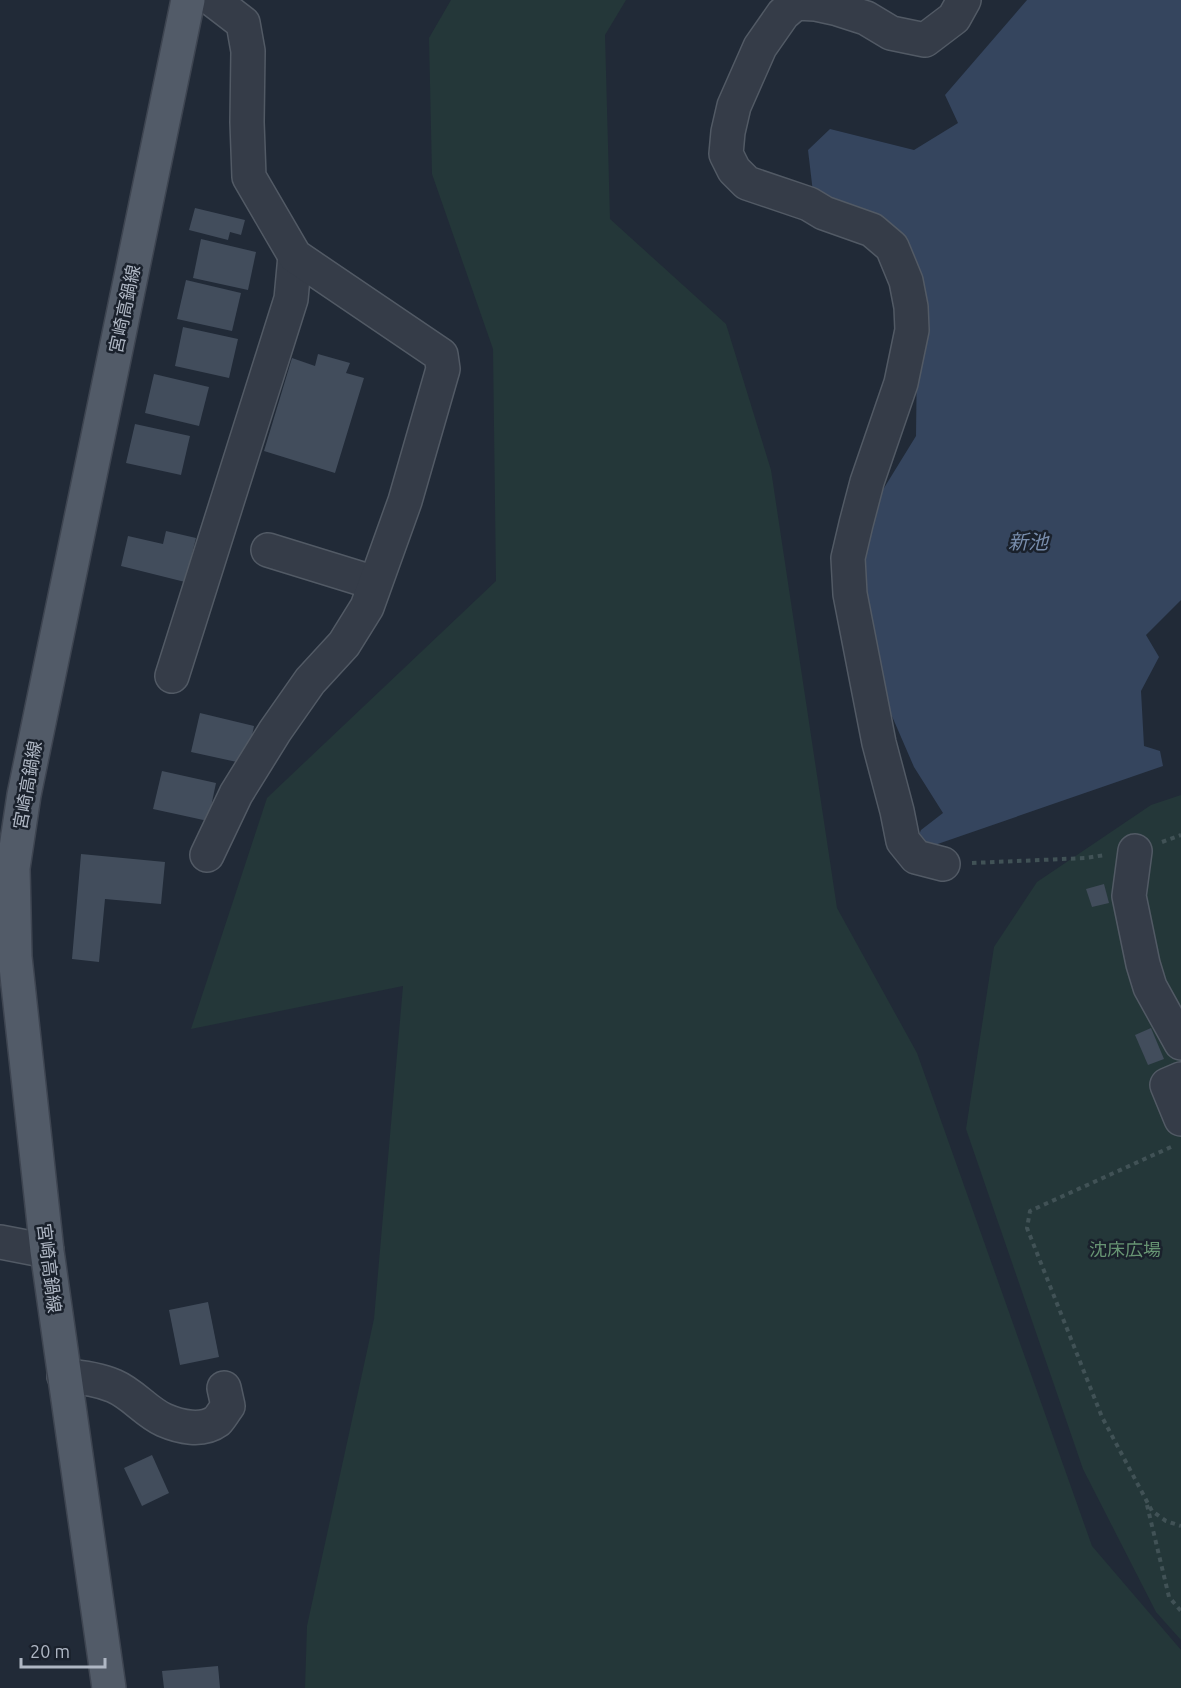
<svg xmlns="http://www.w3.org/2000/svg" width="1181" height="1688" font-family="Ubuntu,'Noto Sans JP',sans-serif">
<rect width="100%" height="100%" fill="#212a37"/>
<g fill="#243739">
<polygon points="451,0 626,0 605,35 610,219 726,324 771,470 837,908 917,1053 1092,1546 1181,1650 1181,1688 305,1688 307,1626 374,1319 403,986 191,1029 267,798 496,581 493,349 432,174 429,38"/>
<polygon points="1181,795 1181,1640 1156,1612 1083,1469 966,1129 994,947 1037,882 1151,805"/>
</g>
<polygon fill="#35455e" points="1027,0 1181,0 1181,600 1146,635 1159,657 1141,691 1144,746 1160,751 1163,766 926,848 916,842 921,830 943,813 914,767 872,670 859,596 876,501 916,436 918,271 814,201 808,150 830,129 914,150 958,123 945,95"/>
<g fill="#424d5c">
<polygon points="195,208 245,220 241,235 230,232 228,240 189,230"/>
<polygon points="201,239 256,252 248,290 193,278"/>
<polygon points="186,280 241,293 232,331 177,319"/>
<polygon points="183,327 238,339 229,378 175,366"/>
<polygon points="318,354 350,363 346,373 364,378 335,473 264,451 292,358 315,366"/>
<polygon points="154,374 209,387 199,426 145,413"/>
<polygon points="135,424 190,436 181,475 126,463"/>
<polygon points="166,531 196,538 185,582 121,566 128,536 163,544"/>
<polygon points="200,713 254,726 246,764 191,752"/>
<polygon points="162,771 216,783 208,821 153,809"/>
<polygon points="81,854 165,862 161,904 105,899 99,962 72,959"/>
<polygon points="1104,884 1109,903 1092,907 1086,889"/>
<polygon points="1151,1028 1164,1059 1148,1065 1135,1035"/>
<polygon points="208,1302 219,1357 180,1365 169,1310"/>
<polygon points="152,1455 169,1493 142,1506 124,1468"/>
<polygon points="218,1666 220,1688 164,1688 162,1671"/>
</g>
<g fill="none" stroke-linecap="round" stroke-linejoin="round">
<defs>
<g id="minor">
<polyline points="268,550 375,583"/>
<polyline points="172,676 291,299 295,256"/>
<polyline points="1135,851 1129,896 1143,964 1150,987 1181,1043"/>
<polyline points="207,855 236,794 275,731 310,681 344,644 367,607 405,501 443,369 441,355 295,256 249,177 247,122 248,51 243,23 213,0"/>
<polyline points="943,864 916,857 903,841 897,811 879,743 850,594 848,558 856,524 867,482 901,383 912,330 911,307 906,281 892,247 872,230 824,213 809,204 747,183 734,170 726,154 728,132 734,106 760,47 783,14 796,3 815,4 838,9 866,18 891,33 925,40 954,18 964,0"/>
<polyline points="1181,1079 1167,1085 1181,1119"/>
<polyline points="0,1242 47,1251"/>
<path d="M64,1376c17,1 34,3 50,10 19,8 32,26 50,34 16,7 38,12 53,1 4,-4 7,-10 11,-15l-4,-18"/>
</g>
<polyline id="major" points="109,1688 47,1251 15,957 13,868 24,795 188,0"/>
</defs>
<use href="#minor" stroke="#525a65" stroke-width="36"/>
<use href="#major" stroke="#3e4551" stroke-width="36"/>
<g stroke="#415256" stroke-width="4" stroke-dasharray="4.5 4.5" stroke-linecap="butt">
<polyline points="1162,842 1181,835"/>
<polyline points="972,863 1086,858 1105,855"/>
<polyline points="1171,1147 1030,1211 1027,1228 1102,1417 1152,1511 1166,1521 1181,1526"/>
<polyline points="1147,1505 1169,1597 1181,1611"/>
</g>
<use href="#minor" stroke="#353c48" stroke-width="33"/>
<use href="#major" stroke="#525b68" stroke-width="33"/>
</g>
<g text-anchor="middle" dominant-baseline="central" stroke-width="5" stroke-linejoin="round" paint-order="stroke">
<g font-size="18" fill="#afb7c4" stroke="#1a212c">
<text transform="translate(124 309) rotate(-78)">宮崎高鍋線</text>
<text transform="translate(27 785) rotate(-80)">宮崎高鍋線</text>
<text transform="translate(50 1268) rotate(83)">宮崎高鍋線</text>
</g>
<g font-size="18" fill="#679473" stroke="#1a212c">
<text x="1125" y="1249">沈床広場</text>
</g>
<g font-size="20" font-style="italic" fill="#788dac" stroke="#1a212c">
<text x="1028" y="541">新池</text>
</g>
</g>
<path d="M21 1658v9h84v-9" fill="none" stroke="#afb7c4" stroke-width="3"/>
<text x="30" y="1658" font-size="18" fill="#afb7c4" stroke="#1a212c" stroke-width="4.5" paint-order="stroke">20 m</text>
</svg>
